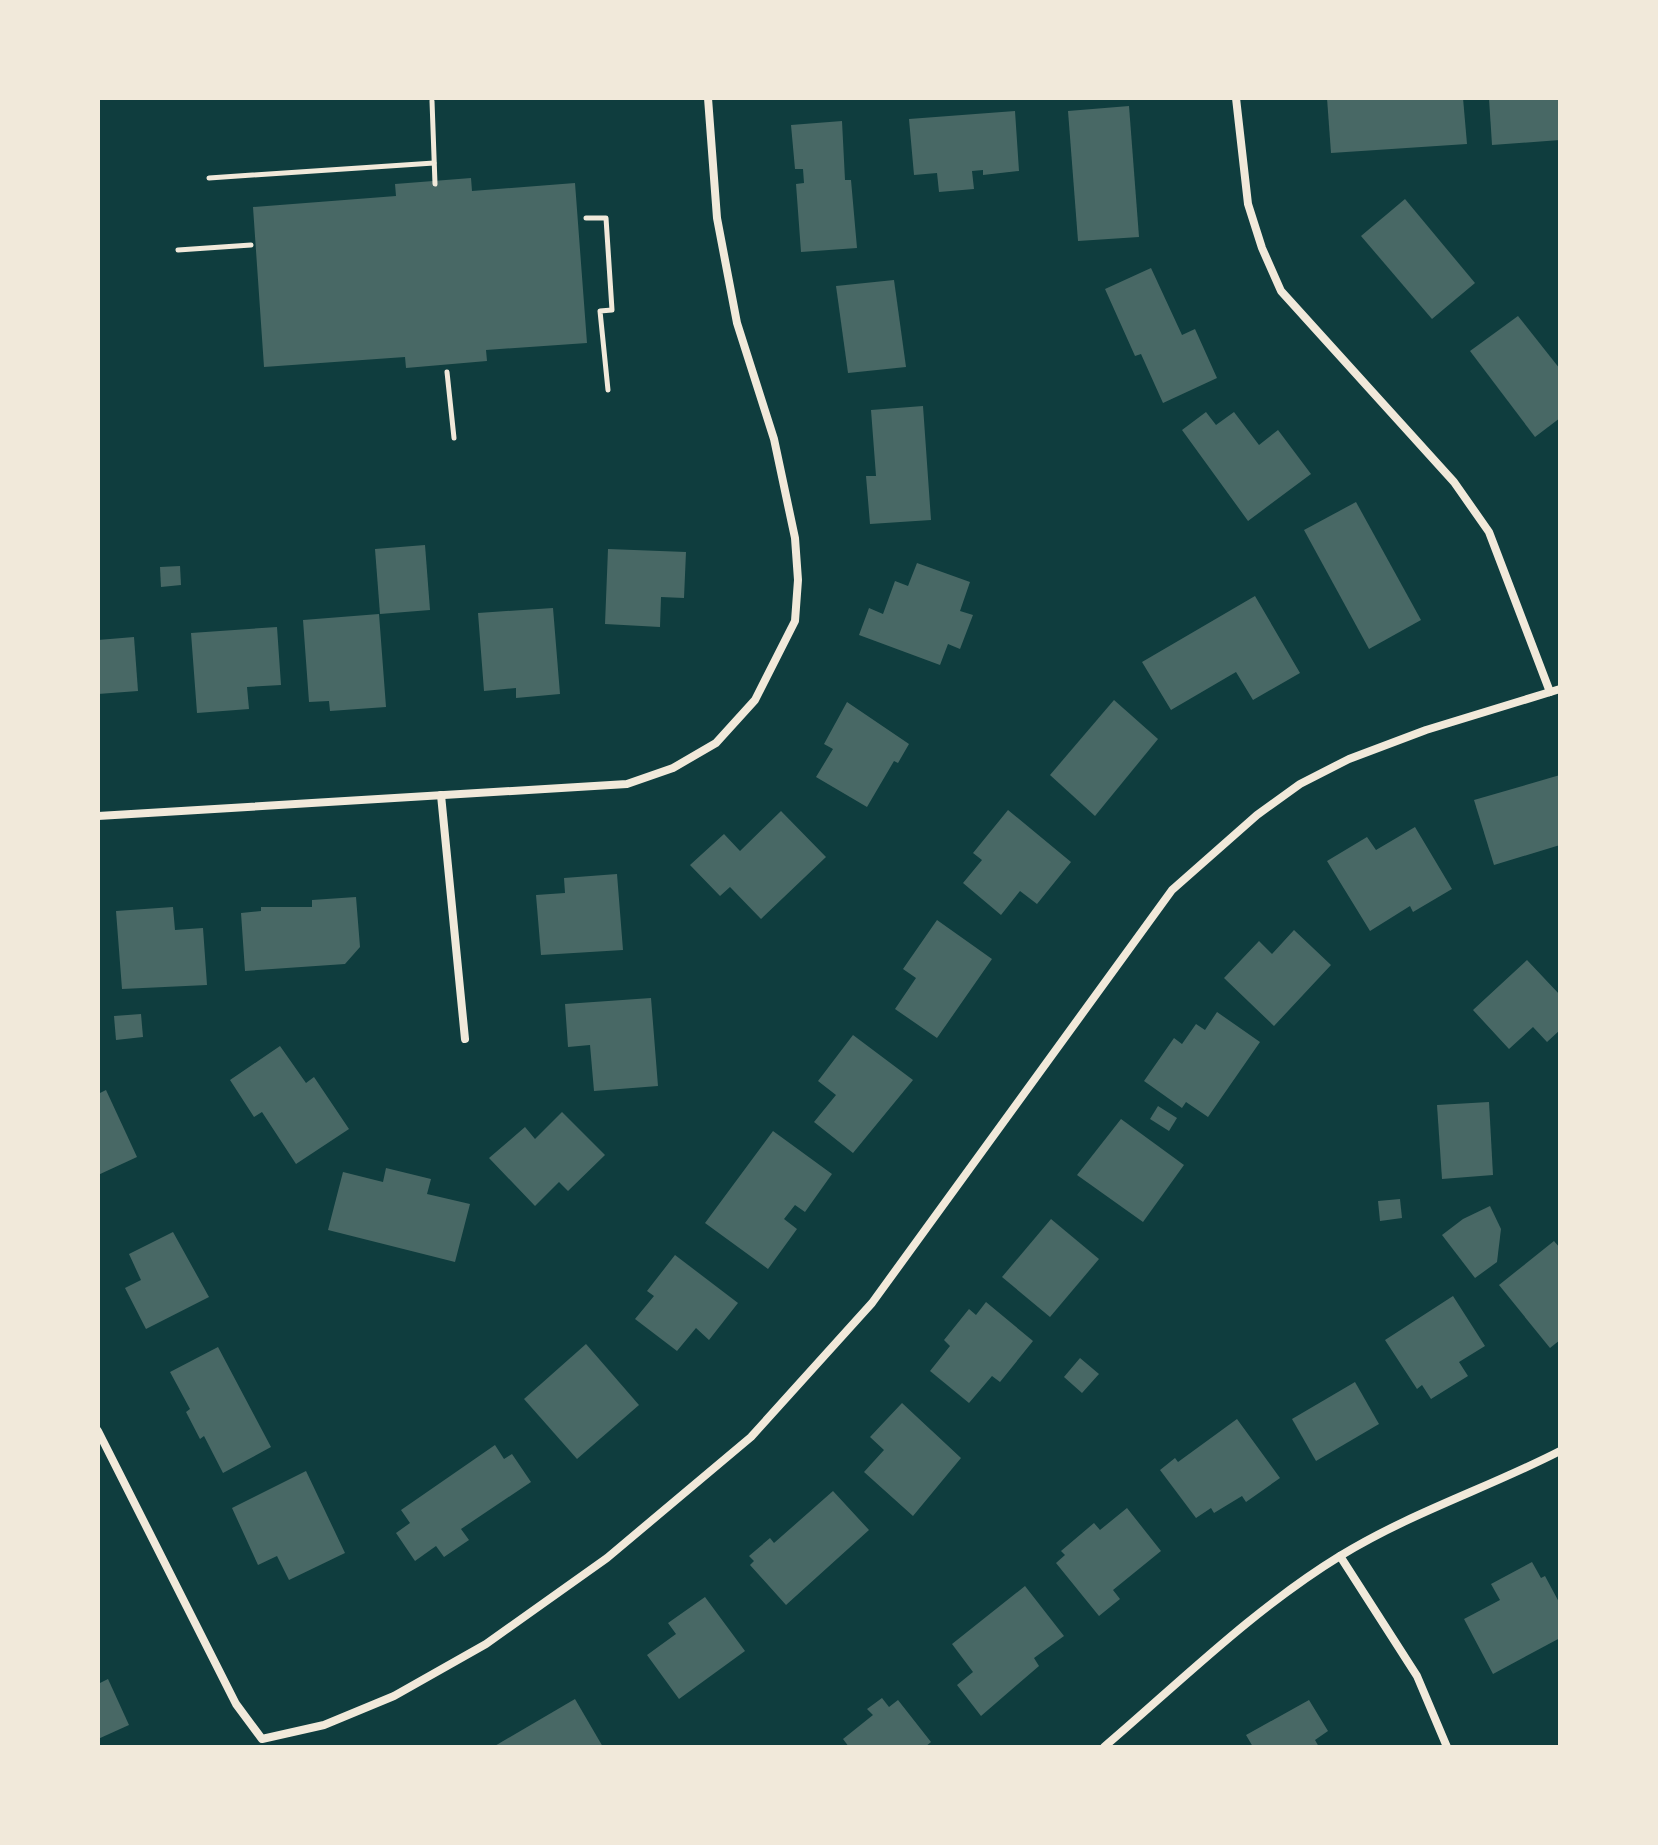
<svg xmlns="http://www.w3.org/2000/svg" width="1658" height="1845" font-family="'IBM Plex Serif',serif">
<rect width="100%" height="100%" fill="#0f3d3e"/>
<g fill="#486865">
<polygon points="1327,98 1463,98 1467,144 1331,153"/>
<polygon points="1489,98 1560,98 1560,140 1492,145"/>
<polygon points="1129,106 1139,237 1078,241 1068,111"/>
<polygon points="1015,111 1019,171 983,175 983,170 972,171 974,189 939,192 937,173 914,175 909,119"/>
<polygon points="842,121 845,180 851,180 857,248 801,252 796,184 804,183 803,169 795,169 791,125"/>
<polygon points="471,178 472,191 575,183 587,343 486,350 487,361 406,368 405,357 264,367 253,207 396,196 395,184"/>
<polygon points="1405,199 1475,283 1432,319 1361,236"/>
<polygon points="1151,268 1182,335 1195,329 1217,378 1163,403 1141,354 1135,356 1105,289"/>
<polygon points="894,280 906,367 848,373 836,286"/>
<polygon points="1518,316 1560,369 1560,418 1535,437 1470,351"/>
<polygon points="923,406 931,520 870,524 866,476 876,476 871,410"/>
<polygon points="1206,412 1216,425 1234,412 1259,445 1278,430 1311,474 1248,521 1182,430"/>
<polygon points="1356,502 1421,620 1369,649 1304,530"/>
<polygon points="425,545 430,610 380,614 375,549"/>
<polygon points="608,549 686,552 684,598 661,597 660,627 605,624"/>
<polygon points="917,563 970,582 960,611 973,615 960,649 948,644 940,665 859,635 869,608 883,614 895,581 908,586"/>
<polygon points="180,566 181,585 161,587 160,567"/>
<polygon points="1255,596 1300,673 1253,700 1236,672 1171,710 1142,662"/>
<polygon points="553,608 560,694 516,698 516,688 484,691 478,613"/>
<polygon points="379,614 386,707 330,711 329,701 309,702 303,620"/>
<polygon points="277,627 281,685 247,687 249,709 197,713 191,633"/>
<polygon points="134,637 138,691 98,694 98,640"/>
<polygon points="1114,700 1158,739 1095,816 1050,775"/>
<polygon points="847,702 909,744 898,763 894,761 867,807 816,777 833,749 824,744"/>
<polygon points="1560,775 1560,845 1494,865 1474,800"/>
<polygon points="1008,810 1071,862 1037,904 1020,891 1001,915 963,883 982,860 973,853"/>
<polygon points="781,811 826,857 761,919 730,887 720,896 690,865 724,834 740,851"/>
<polygon points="1415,827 1452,889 1413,912 1410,906 1370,931 1327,861 1367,837 1376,850"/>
<polygon points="617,874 623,950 541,955 536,895 565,893 564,878"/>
<polygon points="356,897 360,947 345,964 245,971 241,913 261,911 261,907 312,907 312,900"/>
<polygon points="173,907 175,930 203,928 207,985 122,989 116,911"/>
<polygon points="937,920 992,959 937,1038 895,1009 916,978 903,969"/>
<polygon points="1294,930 1331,965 1274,1026 1224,978 1259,941 1272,954"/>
<polygon points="1527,960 1560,995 1560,1030 1547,1042 1533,1027 1509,1049 1473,1010"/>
<polygon points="651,998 658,1086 594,1091 590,1045 568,1047 565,1004"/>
<polygon points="1217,1012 1260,1042 1208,1117 1186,1102 1182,1108 1144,1081 1174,1038 1182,1044 1196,1024 1205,1030"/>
<polygon points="141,1014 143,1037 116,1040 114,1016"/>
<polygon points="853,1035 913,1080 853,1153 814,1122 836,1095 818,1081"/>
<polygon points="280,1046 306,1083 314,1077 349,1129 296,1164 262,1112 254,1117 230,1080"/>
<polygon points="106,1090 137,1157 98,1175 98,1094"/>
<polygon points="1489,1102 1493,1175 1442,1179 1437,1105"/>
<polygon points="1158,1106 1177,1118 1169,1131 1150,1119"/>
<polygon points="562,1112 605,1155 568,1191 559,1182 535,1206 489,1158 525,1127 535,1139"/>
<polygon points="1121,1119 1184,1165 1143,1222 1077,1175"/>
<polygon points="773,1131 832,1174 805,1212 795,1205 784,1219 797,1229 768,1269 705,1223"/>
<polygon points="386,1168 431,1179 427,1194 470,1204 455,1262 328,1230 343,1172 383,1182"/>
<polygon points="1400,1199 1402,1218 1380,1221 1378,1201"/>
<polygon points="1490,1206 1501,1229 1497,1262 1475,1278 1442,1235 1463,1219"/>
<polygon points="1051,1219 1099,1259 1050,1317 1002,1277"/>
<polygon points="173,1232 209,1297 146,1329 125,1288 141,1280 129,1254"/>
<polygon points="1554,1241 1560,1248 1560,1340 1550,1348 1499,1285"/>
<polygon points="675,1255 738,1303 709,1340 696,1328 677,1351 635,1319 654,1296 647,1291"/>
<polygon points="1453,1296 1485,1346 1459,1362 1468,1376 1431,1399 1422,1385 1417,1389 1385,1340"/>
<polygon points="986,1302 1033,1341 1000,1382 992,1376 969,1403 930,1371 950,1346 944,1340 969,1309 976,1315"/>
<polygon points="586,1344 639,1405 577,1459 524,1399"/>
<polygon points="218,1347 271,1447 223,1473 204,1436 200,1439 186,1412 190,1409 170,1372"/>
<polygon points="1080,1358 1099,1374 1082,1393 1064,1377"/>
<polygon points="1355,1382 1379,1424 1316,1461 1292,1419"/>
<polygon points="902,1403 961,1458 913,1516 864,1472 884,1450 870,1437"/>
<polygon points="1237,1419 1280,1478 1246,1502 1242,1496 1214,1513 1211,1508 1196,1518 1160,1470 1175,1458 1178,1462"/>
<polygon points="495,1445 504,1459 512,1454 531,1482 461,1529 469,1540 444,1557 436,1546 415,1561 396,1533 410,1523 401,1510"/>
<polygon points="306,1471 345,1553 289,1580 277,1556 258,1565 232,1508"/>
<polygon points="833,1491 869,1530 786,1605 750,1565 754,1561 749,1556 770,1538 774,1543"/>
<polygon points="1127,1508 1161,1551 1113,1590 1120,1599 1099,1616 1056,1563 1065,1555 1061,1551 1094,1523 1100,1530"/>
<polygon points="1532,1562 1541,1578 1545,1576 1560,1604 1560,1638 1493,1674 1464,1619 1500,1600 1491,1584"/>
<polygon points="1025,1586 1064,1636 1034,1658 1039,1666 981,1716 957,1685 973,1672 952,1644"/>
<polygon points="705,1597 745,1651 679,1699 647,1655 676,1634 668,1623"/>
<polygon points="108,1679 129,1725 98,1739 98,1684"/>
<polygon points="882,1698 889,1707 898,1700 931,1742 925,1747 849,1747 843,1739 873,1715 867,1709"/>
<polygon points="575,1699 603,1747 493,1747"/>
<polygon points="1309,1700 1328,1731 1315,1740 1319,1747 1253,1747 1246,1735"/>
</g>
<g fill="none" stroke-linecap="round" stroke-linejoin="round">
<g stroke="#f1e9da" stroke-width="5">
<polyline points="432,101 435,184"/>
<polyline points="209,178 434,163"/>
<polyline points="586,218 606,218 612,310 600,311 608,390"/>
<polyline points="178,250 251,245"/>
<polyline points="447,372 454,438"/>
</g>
<g stroke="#f1e9da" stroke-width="8">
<polyline points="1236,98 1248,204 1262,248 1281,291 1454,482 1489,532 1550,692"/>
<polyline points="441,795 465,1039"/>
<polyline points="98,816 627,784 673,768 716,743 755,700 795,621 798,580 795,538 774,439 737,323 717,218 708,98"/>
<polyline points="98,1431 236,1704 262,1739 324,1725 394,1696 486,1644 607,1558 751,1437 872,1303 1172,890 1257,815 1300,784 1349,759 1426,730 1560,689"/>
<polyline points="1340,1556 1417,1676 1447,1747"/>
<path d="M1104,1747c76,-65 151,-139 236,-191 70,-43 148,-68 220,-105"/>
</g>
</g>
<rect width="1658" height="1845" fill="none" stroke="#f1e9da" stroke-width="200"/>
</svg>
